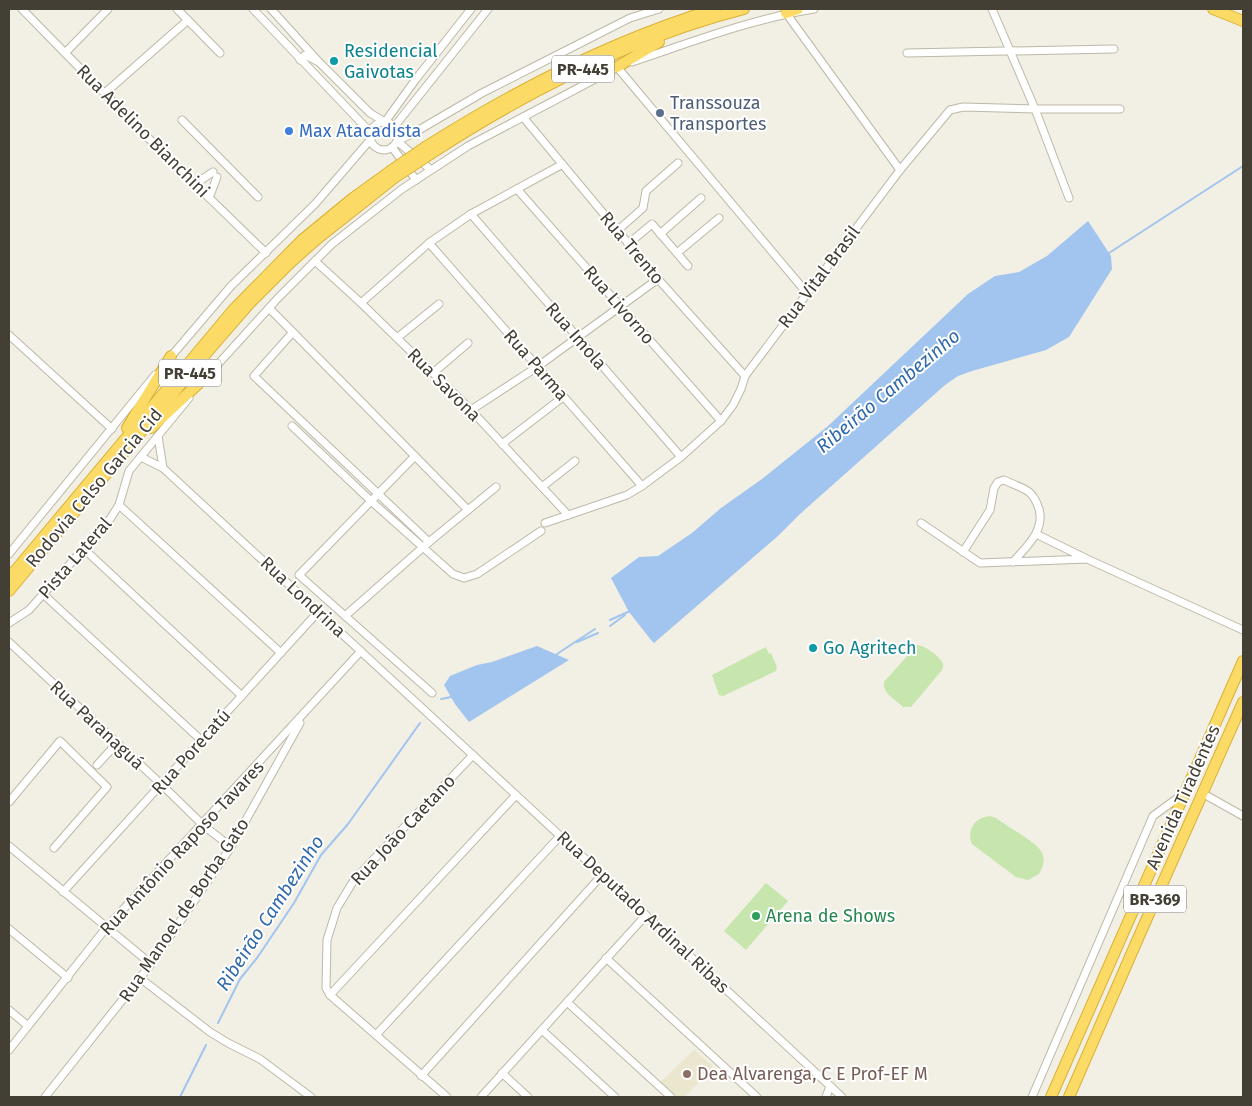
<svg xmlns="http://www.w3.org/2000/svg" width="1252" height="1106" font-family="'Fira Sans',sans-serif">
<rect width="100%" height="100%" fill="#f2efe4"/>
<polygon fill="#ebe6ce" points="694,1050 713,1066 685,1097 677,1097 660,1083"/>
<g fill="#c6e6ad">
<path d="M917,645c7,0 22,11 25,17 2,3 1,5 0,8l-31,37h-8c-7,-7 -21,-14 -19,-25z"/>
<polygon points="766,647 769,654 771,653 777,667 776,671 723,696 719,695 712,675"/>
<path d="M990,816l6,2c10,8 39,23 45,33 5,8 2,16 -2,23l-11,6 -12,-3 -44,-33c-6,-14 3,-27 18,-28z"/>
<polygon points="766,883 788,901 746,950 724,931"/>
</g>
<g fill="#a1c5ee">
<polygon points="1088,221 1111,256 1112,269 1069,337 1046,350 972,371 958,376 945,385 800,514 778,536 654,643 651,640 629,612 611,578 639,557 658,556 692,533 721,508 762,479 828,426 968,294 995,276 1019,272 1047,256"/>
<polygon points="537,646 569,660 469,722 455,704 444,685 450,676 477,665 492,662"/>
</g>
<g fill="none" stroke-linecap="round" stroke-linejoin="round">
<g stroke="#a1c5ee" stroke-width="2">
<polyline points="1109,253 1243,166"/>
<polyline points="610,620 630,611"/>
<polyline points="610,626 625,615"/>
<polyline points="577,642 598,633"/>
<polyline points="557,654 595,629"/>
<polyline points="441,699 451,697"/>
<polyline points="218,1023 240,979 257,958 294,903 321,855 348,824 420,723"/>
<polyline points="180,1097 206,1045"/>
</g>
<defs>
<g id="minor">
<polyline points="22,9 162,152 266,253"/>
<polyline points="177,9 220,53"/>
<polyline points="253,9 371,133"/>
<polyline points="271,9 319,62 370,113 385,122 416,79 471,9"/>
<polyline points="992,9 1035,109 1069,198"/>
<polyline points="786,13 900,170"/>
<polyline points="65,53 108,9"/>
<polyline points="907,53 1114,49"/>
<polyline points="300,60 305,55 317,61"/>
<path d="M632,62c60,-20 119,-43 182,-53"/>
<polyline points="617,67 806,292"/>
<polyline points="105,93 188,20"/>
<polyline points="523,117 658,279 745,376"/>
<polyline points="182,120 258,197"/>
<circle cx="384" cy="136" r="14"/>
<polyline points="394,127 488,9"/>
<polyline points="392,147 416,180"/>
<polyline points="431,170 397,141 412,134 482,93 630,18 659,9"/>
<polyline points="195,184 213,172"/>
<polyline points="517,189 721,421"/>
<polyline points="209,198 217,177"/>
<polyline points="471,214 681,457"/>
<polyline points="617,231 643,208 646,191 678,163"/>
<polyline points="660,234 701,198"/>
<polyline points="429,243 642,486"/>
<polyline points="628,244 652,224 688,266"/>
<polyline points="677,253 719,218"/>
<polyline points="315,261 361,303 471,410 568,515"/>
<polyline points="361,303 429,243 471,214 561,165"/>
<polyline points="269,308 468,510"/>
<polyline points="293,332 254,376 429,542"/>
<polyline points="9,335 112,429"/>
<polyline points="397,338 439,304"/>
<polyline points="168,360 231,286 315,204 371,139"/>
<polyline points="210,373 278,298 332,244 402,189 468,146 620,66"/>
<polyline points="433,373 468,343"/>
<polyline points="471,410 537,367 658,279"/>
<polyline points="292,426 371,501 453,574 464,578 477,574 541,531"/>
<polyline points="158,436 163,468"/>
<polyline points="502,444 563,397"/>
<polyline points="415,456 299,575 432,693"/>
<polyline points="141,457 163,468 842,1097"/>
<polyline points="542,487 575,461"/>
<polyline points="119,505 281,653"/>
<polyline points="545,523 627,495 642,486 681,457 721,421 733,405 741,389 745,376 900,170 950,110 963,107 1035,109 1120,109"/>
<polyline points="921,523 980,563 1087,559 1243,630"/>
<polyline points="1036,534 1085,558"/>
<polyline points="84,549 242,696"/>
<path d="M963,552l27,-42 4,-22 4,-6 6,-2c8,4 18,7 25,12 5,4 8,11 10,17 6,22 -13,38 -26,53"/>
<polyline points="9,554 155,375"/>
<polyline points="43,594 201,740"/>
<polyline points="345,616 429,542 496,487"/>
<polyline points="9,623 29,610 110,519 119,505 129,471 189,398"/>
<polyline points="9,642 161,784 203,825 231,847"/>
<polyline points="97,765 117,743"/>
<polyline points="1202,793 1243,816"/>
<polyline points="9,802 60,741 107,787 54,848"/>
<polyline points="9,846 151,964"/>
<polyline points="63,892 318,612"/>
<polyline points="9,929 68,978"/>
<polyline points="606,958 757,1097"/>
<polyline points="140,978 210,1032 228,1043 260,1059 311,1097"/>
<polyline points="330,995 516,795"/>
<polyline points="567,1002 671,1097"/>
<polyline points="9,1010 28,1026"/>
<polyline points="542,1030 615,1097"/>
<polyline points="376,1035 560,836"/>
<polyline points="9,1050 106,928 361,651"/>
<polyline points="502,1073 528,1097"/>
<polyline points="421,1076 602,875"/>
<polyline points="45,1097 151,964 231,847 300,723"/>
<polyline points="447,1097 330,995 326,988 327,940 337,908 354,880 473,755"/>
<polyline points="481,1097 646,915"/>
<polyline points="826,1097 830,1086"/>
<polyline points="1032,1097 1153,816 1183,794"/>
</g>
<g id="highway">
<polyline points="1213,9 1243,21"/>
<polyline points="786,13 798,9"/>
<polyline points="617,67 659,42"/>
<path d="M427,146c90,-57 186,-106 288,-137"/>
<path d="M432,153c94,-61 203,-116 312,-144"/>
<polyline points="127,428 171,356"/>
<polyline points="151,428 213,370"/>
<polyline points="9,578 233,310 302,240 353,198 389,172"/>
<polyline points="9,591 210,349 249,304 290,263 317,239 394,178"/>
<polyline points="1051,1097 1243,661"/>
<polyline points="1069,1097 1140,934 1243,702"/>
</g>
</defs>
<use href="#minor" stroke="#bdb8a7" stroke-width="9"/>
<use href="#highway" stroke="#d9b136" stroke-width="12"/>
<use href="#minor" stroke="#fff" stroke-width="7"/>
<use href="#highway" stroke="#fbdb66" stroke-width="10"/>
<defs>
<g id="highway-bridge">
<polyline points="389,172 427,146"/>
<polyline points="394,178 432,153"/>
</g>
</defs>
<use href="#highway-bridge" stroke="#d9b136" stroke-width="12" stroke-linecap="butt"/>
<use href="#highway-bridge" stroke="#fbdb66" stroke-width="10"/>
</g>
<g fill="#0f9aa8" stroke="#fff" stroke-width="2">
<circle cx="334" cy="61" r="5"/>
<circle cx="813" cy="648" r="5"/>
</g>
<circle fill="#5c6f8a" stroke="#fff" stroke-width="2" cx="660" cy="113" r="5"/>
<circle fill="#3f7fe0" stroke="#fff" stroke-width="2" cx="289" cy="131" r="5"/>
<circle fill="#2e9e5b" stroke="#fff" stroke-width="2" cx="756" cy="916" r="5"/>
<circle fill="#8d6e63" stroke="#fff" stroke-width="2" cx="687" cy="1074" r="5"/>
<g text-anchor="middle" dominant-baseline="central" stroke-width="4" stroke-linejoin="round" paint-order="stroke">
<g fill="#fff" stroke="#7c7971" stroke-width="1">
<rect x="552" y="55.5" width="62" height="27" rx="4"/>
<rect x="159" y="359.5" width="62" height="27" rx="4"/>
<rect x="1124" y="885.5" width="62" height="27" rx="4"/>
</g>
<g font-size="16" font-weight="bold" fill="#443f34">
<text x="583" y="69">PR-445</text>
<text x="190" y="373">PR-445</text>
<text x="1155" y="899">BR-369</text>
</g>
<g font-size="18" fill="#0d838f" stroke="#fff" text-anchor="start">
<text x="344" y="51">Residencial<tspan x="344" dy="21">Gaivotas</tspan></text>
<text x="823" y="648">Go Agritech</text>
</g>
<g font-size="18" fill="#4e5e75" stroke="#fff" text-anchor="start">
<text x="670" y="103">Transsouza<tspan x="670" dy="21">Transportes</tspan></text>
</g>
<g font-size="18" fill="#443f34" stroke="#fff">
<text transform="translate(143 131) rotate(45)">Rua Adelino Bianchini</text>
<text transform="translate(632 248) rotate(50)">Rua Trento</text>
<text transform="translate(819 277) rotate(-53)">Rua Vital Brasil</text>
<text transform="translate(619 305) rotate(49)">Rua Livorno</text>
<text transform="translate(576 336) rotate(49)">Rua Imola</text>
<text transform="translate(536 365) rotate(49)">Rua Parma</text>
<text transform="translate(444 385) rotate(45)">Rua Savona</text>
<text transform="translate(94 488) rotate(-50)">Rodovia Celso Garcia Cid</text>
<text transform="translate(75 558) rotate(-49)">Pista Lateral</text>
<text transform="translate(303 597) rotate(43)">Rua Londrina</text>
<text transform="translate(97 725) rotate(43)">Rua Paranaguá</text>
<text transform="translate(191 752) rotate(-48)">Rua Porecatú</text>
<text transform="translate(1183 797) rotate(-66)">Avenida Tiradentes</text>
<text transform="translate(403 830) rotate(-47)">Rua João Caetano</text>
<text transform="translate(182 848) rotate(-47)">Rua Antônio Raposo Tavares</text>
<text transform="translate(184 910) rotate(-56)">Rua Manoel de Borba Gato</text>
<text transform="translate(643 912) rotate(43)">Rua Deputado Ardinal Ribas</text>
</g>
<g font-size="18" fill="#366cbe" stroke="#fff" text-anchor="start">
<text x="299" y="131">Max Atacadista</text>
</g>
<g font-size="18" fill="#27864d" stroke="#fff" text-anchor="start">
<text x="766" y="916">Arena de Shows</text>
</g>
<g font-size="18" fill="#785e54" stroke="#fff" text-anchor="start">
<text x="697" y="1074">Dea Alvarenga, C E Prof-EF M</text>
</g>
<g font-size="19" font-style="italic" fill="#306aad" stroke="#fff">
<text transform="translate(888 391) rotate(-40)">Ribeirão Cambezinho</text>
<text transform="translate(270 913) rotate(-57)">Ribeirão Cambezinho</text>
</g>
</g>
<rect width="1252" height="1106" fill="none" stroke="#443f34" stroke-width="20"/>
</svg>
